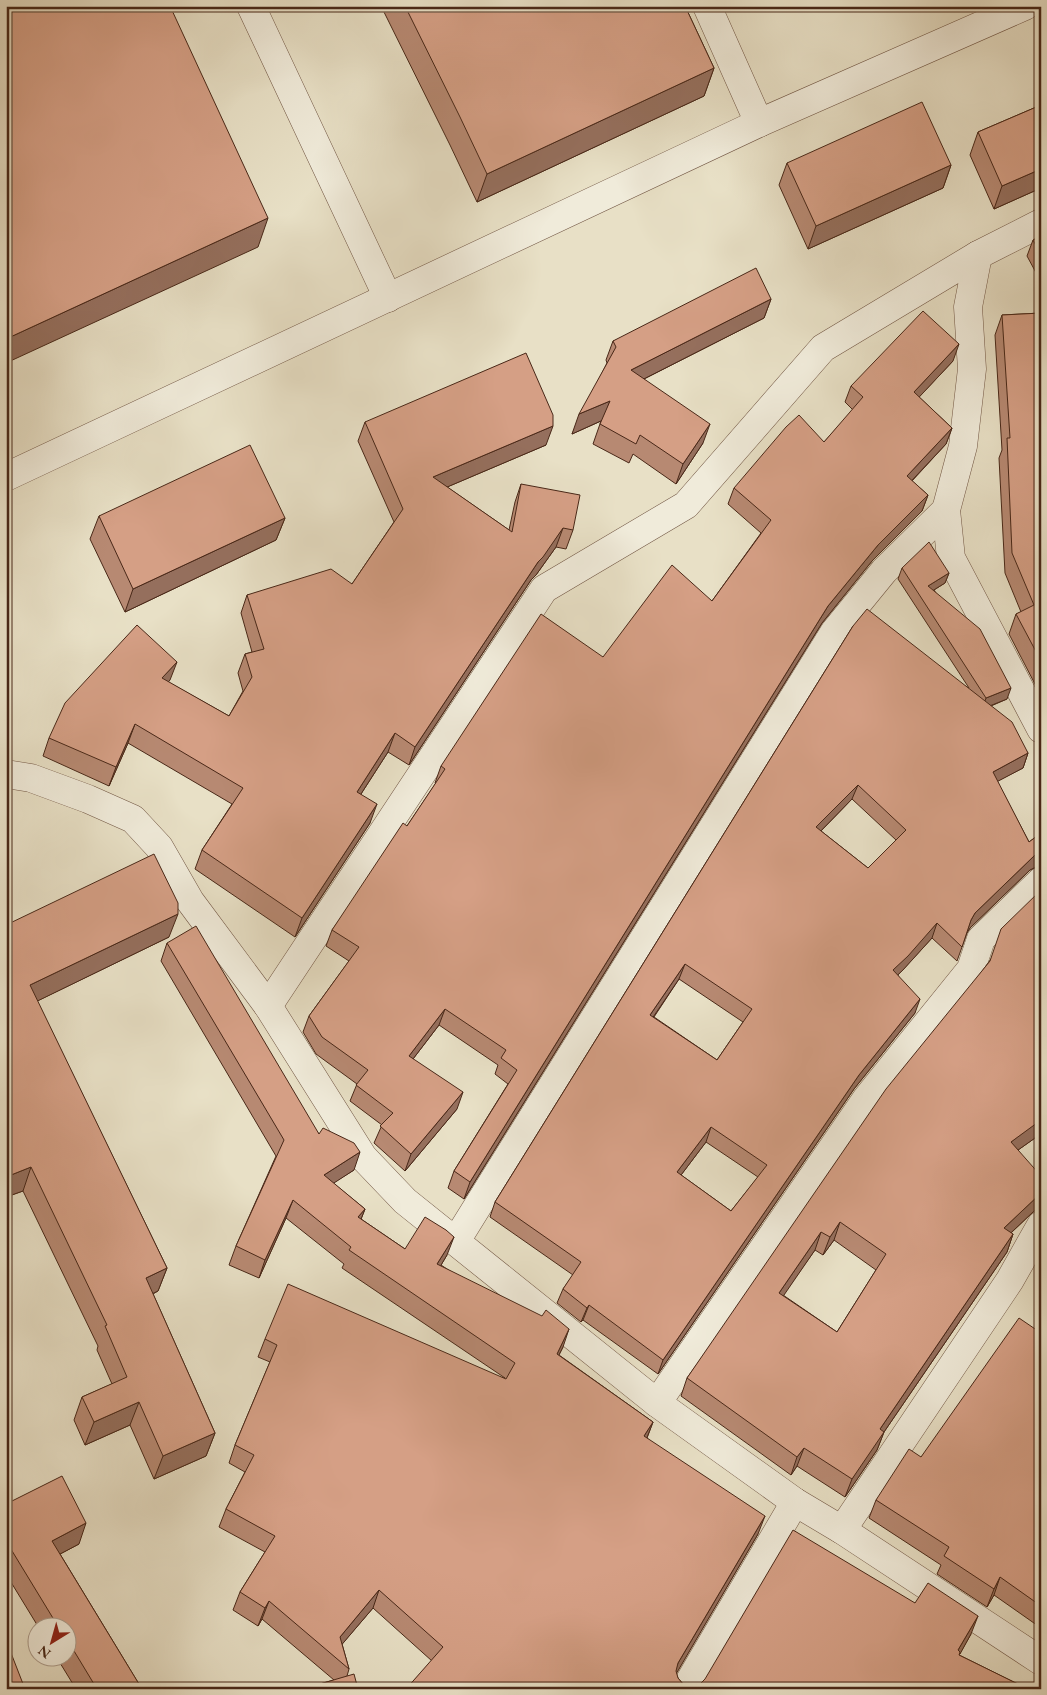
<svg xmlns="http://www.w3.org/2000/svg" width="1047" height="1695" font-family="'EB Garamond',serif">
<rect width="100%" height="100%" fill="#e8e0c6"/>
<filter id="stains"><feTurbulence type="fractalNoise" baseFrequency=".004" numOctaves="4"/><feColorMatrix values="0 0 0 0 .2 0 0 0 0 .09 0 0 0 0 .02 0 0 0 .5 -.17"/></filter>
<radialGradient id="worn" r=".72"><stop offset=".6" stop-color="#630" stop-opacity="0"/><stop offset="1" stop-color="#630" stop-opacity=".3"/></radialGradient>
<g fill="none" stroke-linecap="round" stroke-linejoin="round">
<defs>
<g id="minor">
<polyline points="251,6 388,298"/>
<polyline points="707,6 759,123"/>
<polyline points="978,255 1041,223"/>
<polyline points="268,1006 544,589 686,505 823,348 978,255 968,307 972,369 963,446 946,510 951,558 1041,729"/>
<polyline points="456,1241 835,631 884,571 946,510"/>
<polyline points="657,1403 867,1098 971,969 981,939 1041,881"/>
<polyline points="842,1530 1010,1280 1041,1225"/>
<polyline points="685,1689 795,1502"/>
</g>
<g id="tertiary">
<polyline points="6,477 759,123 1025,6"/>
<polyline points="6,774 31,778 88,799 133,819 159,847 190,901 268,1006 363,1157 405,1201 657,1403 795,1502 842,1530 1041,1661"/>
</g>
</defs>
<use href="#minor" stroke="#715644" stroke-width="29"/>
<use href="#tertiary" stroke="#715644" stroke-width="29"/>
<use href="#minor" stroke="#f0ebda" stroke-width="28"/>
<use href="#tertiary" stroke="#f0ebda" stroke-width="28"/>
</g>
<g fill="#b78972" stroke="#492818" fill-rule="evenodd">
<polygon points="381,6 685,6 714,68 704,96 477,202 450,145"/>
<polygon points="1041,105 1041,188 994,209 970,155 978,132"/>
<polygon points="787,163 951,165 943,188 808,249 779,185"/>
<polygon points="1041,236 1041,282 1027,256 1033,240"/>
<polygon points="771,299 764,318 644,379 703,443 676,484 633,454 629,463 593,444 601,421 572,434 607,363 606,360 613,341"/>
<polygon points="1041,313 1041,685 1036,686 1009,634 1016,614 1021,612 1005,573 999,458 1002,450 995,335 1002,315"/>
<polygon points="953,361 919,397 952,428 946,444 912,481 928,495 922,511 872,561 822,623 464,1199 448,1188 454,1171 508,1084 495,1074 498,1065 439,1025 413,1059 457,1109 405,1171 374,1143 382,1125 350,1101 357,1084 316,1054 303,1032 309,1016 349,961 326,946 332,930 407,826 436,783 435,783 441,766 603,657 712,601 761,533 728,504 734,488 824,442 853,410 845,402 851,386"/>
<polygon points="365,422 546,445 447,487 509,530 515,502 521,484 573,530 566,549 556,547 536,575 531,580 409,765 388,752 361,794 370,823 295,937 195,869 202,850 232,804 128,743 109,786 43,756 49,738 170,680 168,682 229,716 243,691 238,673 245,654 252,652 241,613 247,595 352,584 394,522 358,441"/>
<polygon points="99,516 285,518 276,540 125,612 90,539"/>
<path d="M902,568l47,5 -4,10 -11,7 73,109 -16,7 37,47 -5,15 -26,13 32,61 12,-9v33h-3l-8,4 -60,58 -3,5 -10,28 -25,-23 -34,37 17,38 -61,76 -196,285 -75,-54 -2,2 -24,-19 6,-14 10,-14 -83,-58 5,-15 358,-576 116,62 -71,-109zM852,799l44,41 -28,28 -47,-37zM679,979l64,43 -26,38 -63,-43zM706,1142l52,35 -27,34 -50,-36z"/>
<path d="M1041,890v239l-4,3 -2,6 -17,12 15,62 -22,21 2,1 -6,18 -123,180 -7,18 -32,47 -48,-31 -6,9 -110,-79 6,-18zM834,1240l42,30 -39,62 -54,-37 32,-45 8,5z"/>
<polygon points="6,925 169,937 37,1001 167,1268 158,1291 153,1294 215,1433 206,1456 154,1479 130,1425 85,1445 74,1420 82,1397 112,1384 97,1350 98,1346 23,1191 6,1197"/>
<polygon points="167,943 319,1134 354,1170 333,1183 365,1209 361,1219 405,1249 447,1255 441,1265 563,1347 559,1355 653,1422 647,1438 758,1534 676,1673 678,1678 683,1684 692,1686 700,1684 915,1603 971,1634 959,1655 1028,1689 406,1689 432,1661 373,1608 342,1644 349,1669 347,1676 358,1689 306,1689 306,1688 334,1680 262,1619 258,1626 233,1610 240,1592 265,1552 219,1527 226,1509 245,1472 229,1463 235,1445 270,1362 258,1357 265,1339 505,1378 342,1268 344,1264 286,1218 259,1278 229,1265 236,1246 276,1156 161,961"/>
<polygon points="1041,1333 1041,1628 994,1595 987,1607 937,1574 941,1565 869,1518 876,1500 921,1457"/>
<polygon points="6,1504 79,1544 60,1554 142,1689 76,1689 57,1658 68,1658 68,1628 39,1628 6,1574"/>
</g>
<g fill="#956f5d" stroke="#492818">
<polygon points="714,68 704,96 477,202 487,174"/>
<polygon points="951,165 943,188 808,249 816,226"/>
<polygon points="1041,169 1041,188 994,209 1002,186"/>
<polygon points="268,218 258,247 6,363 6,339"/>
<polygon points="771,299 764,318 624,389 631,370"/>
<polygon points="959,344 953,361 908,409 914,392"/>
<polygon points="610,401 603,420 572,434 579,414"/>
<polygon points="710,424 703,443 676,484 683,464"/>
<polygon points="553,426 546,445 426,496 433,477"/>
<polygon points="952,428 946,444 901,492 907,476"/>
<polygon points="928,495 922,511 872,561 822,623 464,1199 470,1182 828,606 878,545"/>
<polygon points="285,518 276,540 125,612 133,589"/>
<polygon points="563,528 556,547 536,575 531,580 409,765 415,747 538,562"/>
<polygon points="949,573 945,583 924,596 928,586"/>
<polygon points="177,662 170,680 155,697 162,678"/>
<polygon points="1041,674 1041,685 1036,686"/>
<polygon points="1011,688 1007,699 982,709 986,698"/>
<polygon points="135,724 128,743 109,786 116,767"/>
<polygon points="395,733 388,752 350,811 357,792"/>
<polygon points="1028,753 1023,768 987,787 993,772"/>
<polygon points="858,785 852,799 811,841 816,827"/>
<polygon points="377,804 370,823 295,937 302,918"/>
<polygon points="1041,852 1041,866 1038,866 1030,870 970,928 966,934 971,920 975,913 1035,855"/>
<polygon points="178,914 169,937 21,1009 30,985"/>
<polygon points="937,923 932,938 903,970 888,984 893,970"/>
<polygon points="685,964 679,979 645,1029 650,1015"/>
<polygon points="920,999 915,1013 854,1089 658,1374 663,1360 859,1075"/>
<polygon points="445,1009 439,1025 403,1072 409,1056"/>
<polygon points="463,1092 457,1109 405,1171 411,1154"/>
<polygon points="1041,1116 1041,1129 1037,1132 1035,1138 1004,1160 1011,1142"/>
<polygon points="711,1127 706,1142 672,1187 677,1172"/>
<polygon points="360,1152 354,1170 317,1194 324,1175"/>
<polygon points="31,1167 23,1191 6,1197 6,1177"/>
<polygon points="1041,1193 1041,1206 1033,1212 997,1246 1004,1228"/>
<polygon points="293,1200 286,1218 259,1278 265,1260"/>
<polygon points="365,1209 358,1227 358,1217"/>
<polygon points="840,1222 834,1240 823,1255 830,1237"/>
<polygon points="821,1232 815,1250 773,1311 779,1293"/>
<polygon points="1013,1234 1007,1252 884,1432 877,1450 845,1497 852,1479 880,1429"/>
<polygon points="454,1237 447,1255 431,1282 437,1264"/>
<polygon points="167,1268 158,1291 137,1301 146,1278"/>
<polygon points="589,1305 583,1320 581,1322 587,1308"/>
<polygon points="569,1329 563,1347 550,1372 557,1354"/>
<polygon points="139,1402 130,1425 85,1445 94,1422"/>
<polygon points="653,1422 646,1440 644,1436"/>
<polygon points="215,1433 206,1456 154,1479 163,1456"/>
<polygon points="804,1448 797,1466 791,1475 797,1457"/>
<polygon points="765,1516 758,1534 672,1681 678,1663"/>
<polygon points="86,1523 79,1544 45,1562 52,1541"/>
<polygon points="1000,1577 994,1595 987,1607 994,1589"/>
<polygon points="379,1590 373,1608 333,1655 340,1637"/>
<polygon points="269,1601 262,1619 258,1626 265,1608"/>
<polygon points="978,1616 971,1634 960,1654 958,1650"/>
</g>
<g fill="#d59f85" stroke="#492818" fill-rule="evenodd">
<polygon points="6,6 170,6 268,218 6,339"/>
<polygon points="405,6 685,6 714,68 487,174 460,117"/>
<polygon points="922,102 951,165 816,226 787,163"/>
<polygon points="1041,105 1041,169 1002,186 978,132"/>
<polygon points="1041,236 1041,255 1033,240"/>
<polygon points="756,268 771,299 631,370 710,424 683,464 640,435 636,444 600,424 610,401 579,414 616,347 613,341"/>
<polygon points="923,311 959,344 914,392 952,428 907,476 928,495 878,545 828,606 470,1182 454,1171 517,1070 501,1058 506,1050 445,1009 409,1056 463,1092 411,1154 380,1126 393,1113 356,1085 368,1070 322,1037 309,1016 359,947 332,930 403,823 407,826 445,769 441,766 541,614 603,657 672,565 712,601 771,520 734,488 786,427 799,415 824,442 863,397 851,386"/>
<polygon points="1041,313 1041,661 1016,614 1034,605 1012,553 1007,438 1010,438 1002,315"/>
<polygon points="526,353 553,415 553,426 433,477 512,532 521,484 580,495 573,530 563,528 543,557 538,562 415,747 395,733 357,792 377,804 302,918 202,850 243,788 135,724 116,767 49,738 65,703 137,625 177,662 162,678 229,716 252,677 245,654 264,649 247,595 331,569 352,584 403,509 365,422"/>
<polygon points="250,445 285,518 133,589 99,516"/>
<polygon points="929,542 949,573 928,586 980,629 1011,688 986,698 902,568"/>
<path d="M867,609l145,113 16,31 -35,19 36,70 12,-9v19l-6,3 -60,58 -4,7 -9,27 -25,-24 -29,33 -15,14 27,29 -61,76 -196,285 -74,-55 -2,3 -24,-19 18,-27 -86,-60 358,-576zM858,785l48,45 -38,38 -52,-41zM685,964l67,45 -35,51 -67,-45zM711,1127l56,38 -36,46 -54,-39z"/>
<polygon points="154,854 178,903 178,914 30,985 167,1268 146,1278 215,1433 163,1456 139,1402 94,1422 82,1397 127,1377 105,1326 107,1325 31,1167 6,1177 6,947 10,945 6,937 6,925"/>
<polygon points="6,856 9,858 6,862"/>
<path d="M1041,890v226l-2,1 2,3 -30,22 30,34v17l-37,35 9,6 -133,195 4,3 -32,47 -48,-31 -7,9 -110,-79 199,-289 104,-128 11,-32zM840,1222l46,32 -49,78 -58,-39 42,-61 9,5z"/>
<polygon points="196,926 319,1134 323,1128 354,1143 360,1152 324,1175 365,1209 358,1217 405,1249 425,1217 446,1230 454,1237 437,1264 542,1316 546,1310 569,1329 557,1354 653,1422 644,1436 765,1516 678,1663 676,1671 678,1678 683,1684 692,1686 700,1684 705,1679 793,1530 915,1603 928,1583 978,1616 958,1650 960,1652 959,1655 1028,1689 406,1689 443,1647 379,1590 340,1637 349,1669 269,1601 265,1608 240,1592 275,1536 226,1509 254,1455 235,1445 277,1345 265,1339 288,1284 506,1379 515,1363 349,1250 351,1247 293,1200 265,1260 236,1246 284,1140 167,943"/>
<polygon points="1019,1318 1041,1333 1041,1606 1000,1577 994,1589 944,1556 949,1547 876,1500 909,1449 921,1457"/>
<polygon points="62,1476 86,1523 52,1541 142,1689 97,1689 68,1641 68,1628 59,1628 6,1541 6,1504"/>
<polygon points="11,1653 25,1689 6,1689 6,1655"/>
<polygon points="354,1674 358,1689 307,1689 306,1688"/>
</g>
<rect width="1047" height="1695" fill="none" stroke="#e8e0c6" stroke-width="25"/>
<rect x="8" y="8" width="1032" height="1680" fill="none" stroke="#492818" stroke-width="2.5"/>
<rect x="12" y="12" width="1022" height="1670" fill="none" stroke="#492818"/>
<g transform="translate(52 1642) rotate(217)"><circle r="24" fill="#f0ebda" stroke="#ad9d8c"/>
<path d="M0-4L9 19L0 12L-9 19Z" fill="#8f2418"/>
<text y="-8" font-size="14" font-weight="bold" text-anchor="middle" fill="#492818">N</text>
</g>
<rect width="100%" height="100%" filter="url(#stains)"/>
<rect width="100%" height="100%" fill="url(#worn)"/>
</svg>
